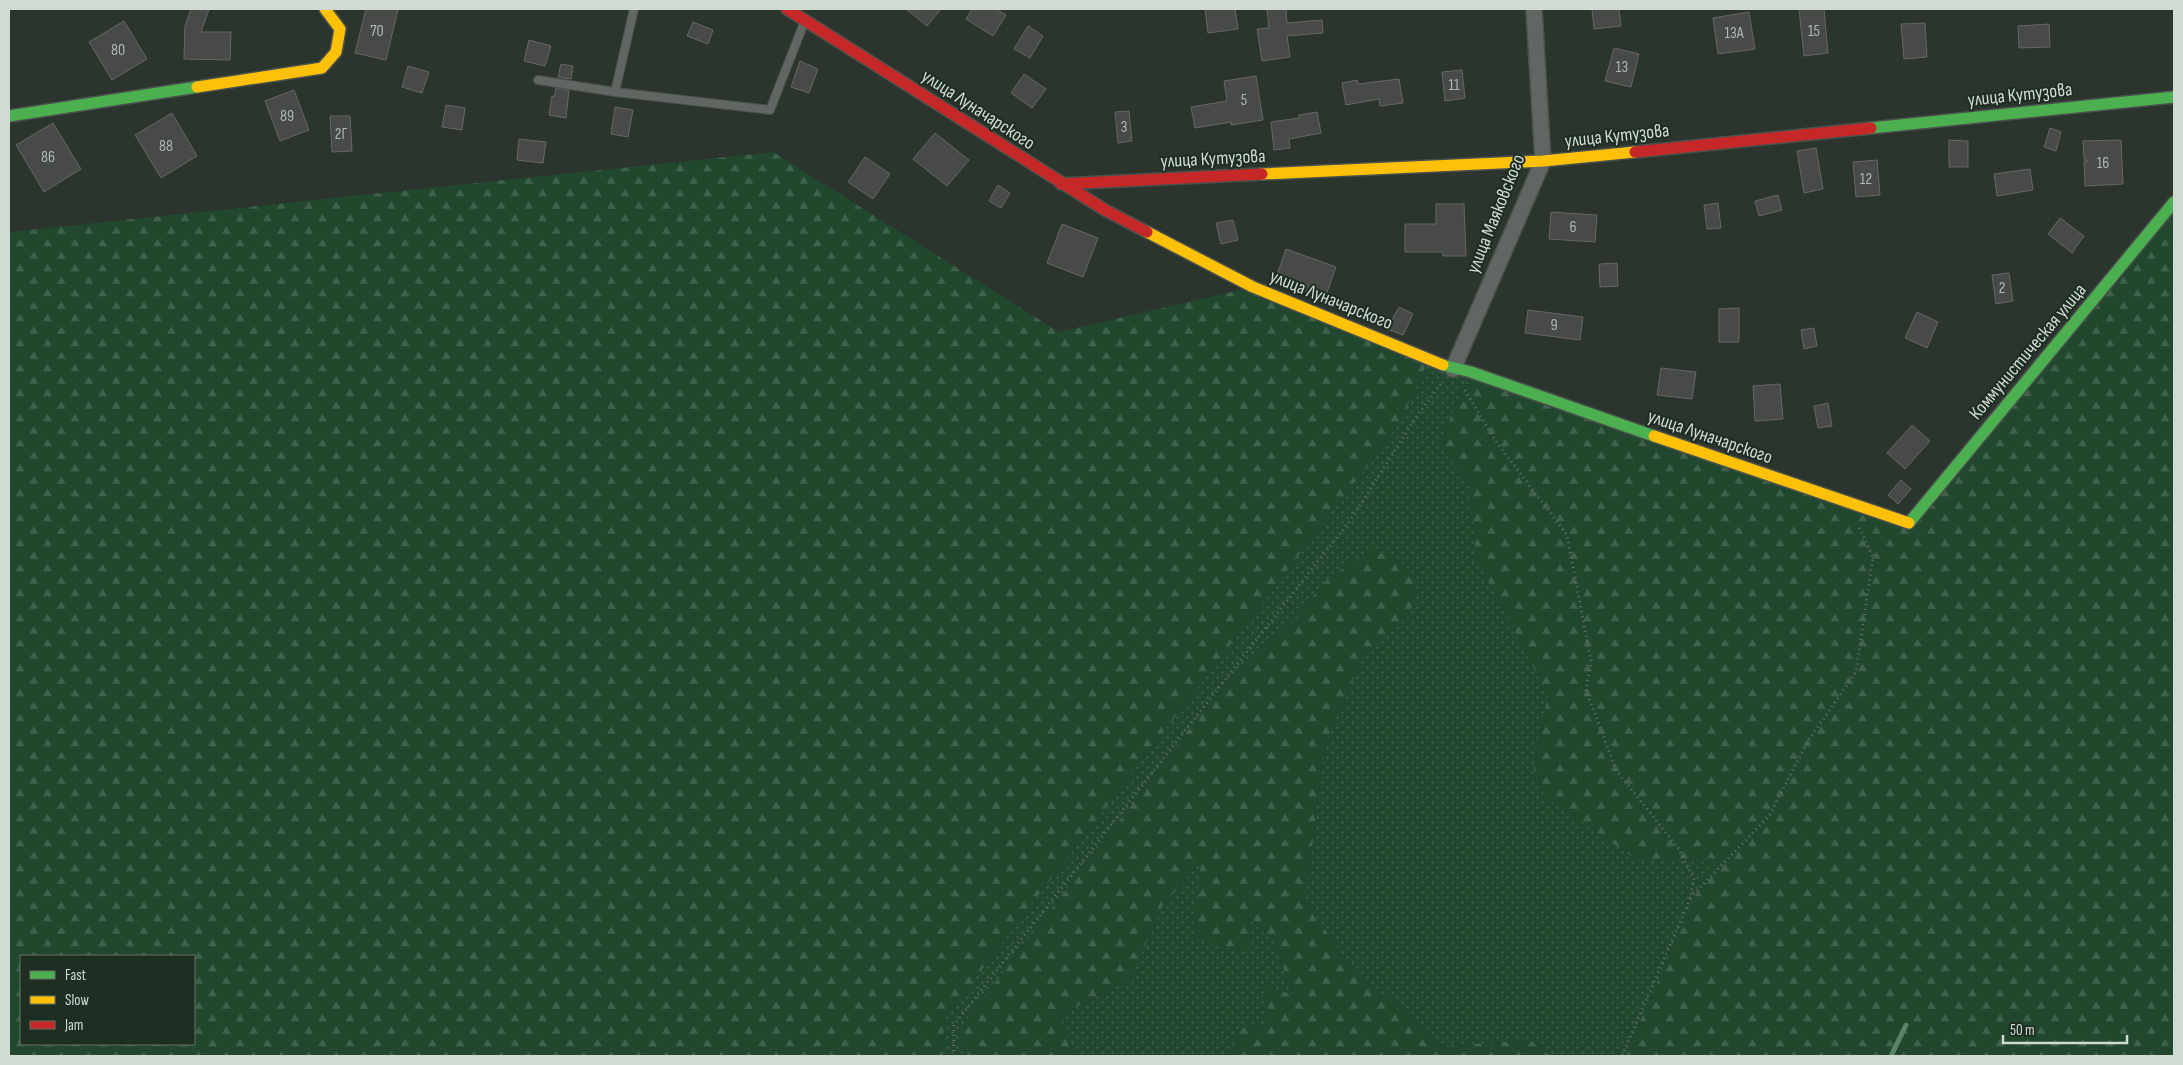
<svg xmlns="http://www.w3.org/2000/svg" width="2183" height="1065" font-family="'Sofia Sans Condensed',sans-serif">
<defs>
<pattern id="grass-dots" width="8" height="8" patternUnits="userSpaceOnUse" patternTransform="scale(1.25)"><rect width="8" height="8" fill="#22472f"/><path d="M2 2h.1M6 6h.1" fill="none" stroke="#41614c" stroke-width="1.8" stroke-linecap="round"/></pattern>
<pattern id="forest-firs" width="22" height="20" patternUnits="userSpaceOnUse" patternTransform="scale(1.25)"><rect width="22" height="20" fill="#22472f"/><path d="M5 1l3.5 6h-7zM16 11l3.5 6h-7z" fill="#41614c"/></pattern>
</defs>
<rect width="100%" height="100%" fill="#2c342e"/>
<g fill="url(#grass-dots)">
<polygon points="1429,359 1471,372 1438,445 1470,483 1476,558 1549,695 1533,766 1636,859 1713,858 1625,1056 1551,1056 1529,1040 1446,1046 1431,1037 1396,1003 1355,974 1305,900 1325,744 1364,654 1410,616 1417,578 1394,555 1323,583 1296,620 1229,677 962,1026 963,1056 943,1056 944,1019 1399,424"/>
<polygon points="1202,860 1250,919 1273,942 1294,996 1268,1024 1239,1028 1229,1056 1075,1056 1059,1017 1130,979 1162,907"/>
</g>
<g fill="url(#forest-firs)" fill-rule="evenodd">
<path d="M773,152l286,180 194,-45 176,72 -30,65 -455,595 -1,37h-934v-824zM21,956h173v88h-173z"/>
<polygon points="2174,202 2174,1056 1625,1056 1712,858 1636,859 1544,796 1533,766 1548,695 1476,558 1470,483 1438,445 1471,372 1908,524"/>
<polygon points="1368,551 1394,555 1417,578 1410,616 1364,654 1325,744 1305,900 1355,974 1396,1003 1432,1038 1446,1046 1529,1040 1551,1056 1229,1056 1239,1028 1268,1024 1264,986 1294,995 1273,942 1251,919 1247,954 1194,937 1201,861 1162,907 1130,979 1059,1016 1075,1056 963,1056 962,1026 1229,677 1296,620 1323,583"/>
</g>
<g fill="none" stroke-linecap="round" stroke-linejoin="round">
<polyline stroke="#5a8366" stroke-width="5" points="1891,1056 1906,1025"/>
</g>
<g fill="#484a48" stroke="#666">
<polygon points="191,9 209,9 201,32 231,32 230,60 184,59 185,26"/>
<polygon points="366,9 398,9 386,60 355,53"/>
<polygon points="906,9 941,9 927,26"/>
<polygon points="972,9 996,9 1006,15 993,36 966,19"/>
<polygon points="1205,9 1235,9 1238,29 1208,33"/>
<polygon points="1267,9 1286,9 1287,23 1322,20 1323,33 1287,36 1290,57 1262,61 1257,29 1269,28"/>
<polygon points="1592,9 1619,9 1621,26 1594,29"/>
<polygon points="1799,9 1824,9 1828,53 1804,56"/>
<polygon points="1749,12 1755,49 1718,54 1713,18"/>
<polygon points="124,21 147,59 112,80 89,42"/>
<polygon points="693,22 713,30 708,44 687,36"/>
<polygon points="1925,23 1927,57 1904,59 1901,24"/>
<polygon points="2049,24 2050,47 2019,48 2018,26"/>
<polygon points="1028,26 1043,36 1030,58 1014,49"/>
<polygon points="529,40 551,46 545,66 524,61"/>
<polygon points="1614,48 1639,54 1631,87 1605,81"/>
<polygon points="800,61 818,69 809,93 791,87"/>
<polygon points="561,64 573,66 571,79 558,77"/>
<polygon points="408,66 429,72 422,93 402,87"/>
<polygon points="1462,70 1465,98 1445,101 1442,72"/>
<polygon points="1024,74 1046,89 1032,108 1011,93"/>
<polygon points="1256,76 1263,120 1231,125 1231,122 1195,128 1191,107 1227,101 1224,81"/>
<polygon points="1399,79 1403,103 1380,106 1379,99 1346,105 1342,83 1357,80 1358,84"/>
<polygon points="556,88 569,90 566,118 549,115 552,96 554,97"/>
<polygon points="294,90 309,130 280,141 265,101"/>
<polygon points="446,105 465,108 462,130 442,127"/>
<polygon points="615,107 633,110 628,137 611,134"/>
<polygon points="1129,111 1132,141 1118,143 1115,112"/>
<polygon points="1317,112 1321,133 1289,139 1290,148 1274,150 1271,122 1299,118 1299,115"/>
<polygon points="172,113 197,156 161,178 135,135"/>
<polygon points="330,116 350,116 352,151 332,152"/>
<polygon points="53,123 81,169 44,192 16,145"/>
<polygon points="2050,128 2061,132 2056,151 2044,147"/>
<polygon points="935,133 969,160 947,186 913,159"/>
<polygon points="519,139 546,142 543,163 517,160"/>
<polygon points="1949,140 1968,141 1968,167 1949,167"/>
<polygon points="2121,140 2123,184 2085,186 2084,161 2088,161 2084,159 2083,141"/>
<polygon points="1816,148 1823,189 1804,193 1797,151"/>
<polygon points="865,157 890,174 873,199 848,182"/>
<polygon points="1877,160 1880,195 1856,197 1853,162"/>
<polygon points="2030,169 2033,190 1997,196 1994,174"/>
<polygon points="998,185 1010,193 1001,208 989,201"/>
<polygon points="1778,195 1782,210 1759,216 1755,201"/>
<polygon points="1718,203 1721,228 1707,229 1704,205"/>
<polygon points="1436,204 1464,204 1466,256 1443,256 1443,252 1405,252 1405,224 1436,224"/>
<polygon points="1551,212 1597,215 1595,242 1549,239"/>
<polygon points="2060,218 2084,236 2072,253 2048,234"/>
<polygon points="1233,220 1238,240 1221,244 1216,223"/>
<polygon points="1062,224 1098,238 1083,277 1047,263"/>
<polygon points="1286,249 1336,267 1325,298 1275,280"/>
<polygon points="1617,263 1618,286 1600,287 1599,264"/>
<polygon points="2009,273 2013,301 1996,304 1992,275"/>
<polygon points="1399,307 1413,314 1403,335 1387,329"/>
<polygon points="1739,308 1739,342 1719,342 1719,309"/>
<polygon points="1528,310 1583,317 1580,340 1525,333"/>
<polygon points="1917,312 1938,322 1927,348 1905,338"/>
<polygon points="1814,328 1817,346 1804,349 1801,330"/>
<polygon points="1661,368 1696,372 1692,399 1657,395"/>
<polygon points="1780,384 1783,419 1755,421 1753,386"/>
<polygon points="1828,403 1832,426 1818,428 1814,406"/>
<polygon points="1912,425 1930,441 1905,469 1887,453"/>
<polygon points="1901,480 1911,489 1898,504 1888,495"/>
</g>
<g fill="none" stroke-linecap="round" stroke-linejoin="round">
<defs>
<g id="lane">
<polyline points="538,80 615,92 770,110 804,23"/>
<polyline points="615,92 634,9"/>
</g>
<polyline id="street" points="1453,369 1543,161 1534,9"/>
<g id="fast">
<polyline points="9,116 197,87"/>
<polyline points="1871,128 2174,97"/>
<polyline points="1443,365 1471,372 1654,436"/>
<polyline points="1909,523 2174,202"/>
</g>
<g id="slow">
<polyline points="197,87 322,68 336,52 340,29 325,9"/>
<polyline points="1262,174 1543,161 1635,152"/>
<polyline points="1147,232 1253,287 1443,365"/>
<polyline points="1654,436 1909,523"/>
</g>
<g id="jam">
<polyline points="787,9 1105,210 1147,232"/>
<polyline points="1635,152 1871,128"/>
<polyline points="1061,184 1262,174"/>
</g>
</defs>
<use href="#lane" stroke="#4a514c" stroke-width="10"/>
<use href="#street" stroke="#4a514c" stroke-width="18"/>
<use href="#fast" stroke="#4a514c" stroke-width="14"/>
<use href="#slow" stroke="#4a514c" stroke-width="14"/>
<use href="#jam" stroke="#4a514c" stroke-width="14"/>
<g stroke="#686e6a" stroke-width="3" stroke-dasharray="1 4" stroke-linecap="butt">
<polyline points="1465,390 1495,440 1567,535 1591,662 1586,690 1616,770 1678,848 1694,879 1690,899 1622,1056"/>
<polyline points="1690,898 1769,816 1808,741 1856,672 1873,557 1858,525"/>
<polyline points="954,1056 954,1025 1352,518 1416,417 1441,384"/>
</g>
<use href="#lane" stroke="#606662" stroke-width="8"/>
<use href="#street" stroke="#606662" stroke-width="15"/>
<use href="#fast" stroke="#4caf50" stroke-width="11"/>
<use href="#slow" stroke="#ffc107" stroke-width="11"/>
<use href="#jam" stroke="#c62828" stroke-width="11"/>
</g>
<g text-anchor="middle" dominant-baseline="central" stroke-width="4" stroke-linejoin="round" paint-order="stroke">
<g font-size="16" fill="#afb7b1">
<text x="377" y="31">70</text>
<text x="1814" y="31">15</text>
<text x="1734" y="33">13А</text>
<text x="118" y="50">80</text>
<text x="1622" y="67">13</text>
<text x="1454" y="85">11</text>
<text x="1244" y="100">5</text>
<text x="287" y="116">89</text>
<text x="1124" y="127">3</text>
<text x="341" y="134">2Г</text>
<text x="166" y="146">88</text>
<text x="48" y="157">86</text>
<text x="2103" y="163">16</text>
<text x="1866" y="179">12</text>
<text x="1573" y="227">6</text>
<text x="2002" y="288">2</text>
<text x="1554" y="325">9</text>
</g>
<g font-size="19" fill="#d1dbd4" stroke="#1f2e23">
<text transform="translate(2020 95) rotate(-6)">улица Кутузова</text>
<text transform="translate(978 110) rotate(33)">улица Луначарского</text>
<text transform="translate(1617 136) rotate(-6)">улица Кутузова</text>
<text transform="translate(1213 159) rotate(-3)">улица Кутузова</text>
<text transform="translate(1496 214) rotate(-68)">улица Маяковского</text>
<text transform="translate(1331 300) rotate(22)">улица Луначарского</text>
<text transform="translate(2028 352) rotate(-50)">Коммунистическая улица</text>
<text transform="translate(1710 437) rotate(19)">улица Луначарского</text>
</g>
</g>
<rect width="2183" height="1065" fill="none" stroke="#d1dbd4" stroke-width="20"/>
<rect x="20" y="955" width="175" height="90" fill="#1f2e23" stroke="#66736a"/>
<rect x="30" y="971" width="25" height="8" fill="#4caf50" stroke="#66736a"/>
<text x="65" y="980" font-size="15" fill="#d1dbd4">Fast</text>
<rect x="30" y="996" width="25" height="8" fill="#ffc107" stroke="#66736a"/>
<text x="65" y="1005" font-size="15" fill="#d1dbd4">Slow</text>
<rect x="30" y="1021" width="25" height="8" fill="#c62828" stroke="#66736a"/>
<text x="65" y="1030" font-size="15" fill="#d1dbd4">Jam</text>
<path d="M2003 1035v8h124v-8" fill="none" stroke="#d1dbd4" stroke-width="2.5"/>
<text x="2010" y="1035" font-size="15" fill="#d1dbd4" stroke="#1f2e23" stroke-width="4" paint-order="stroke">50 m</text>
</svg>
